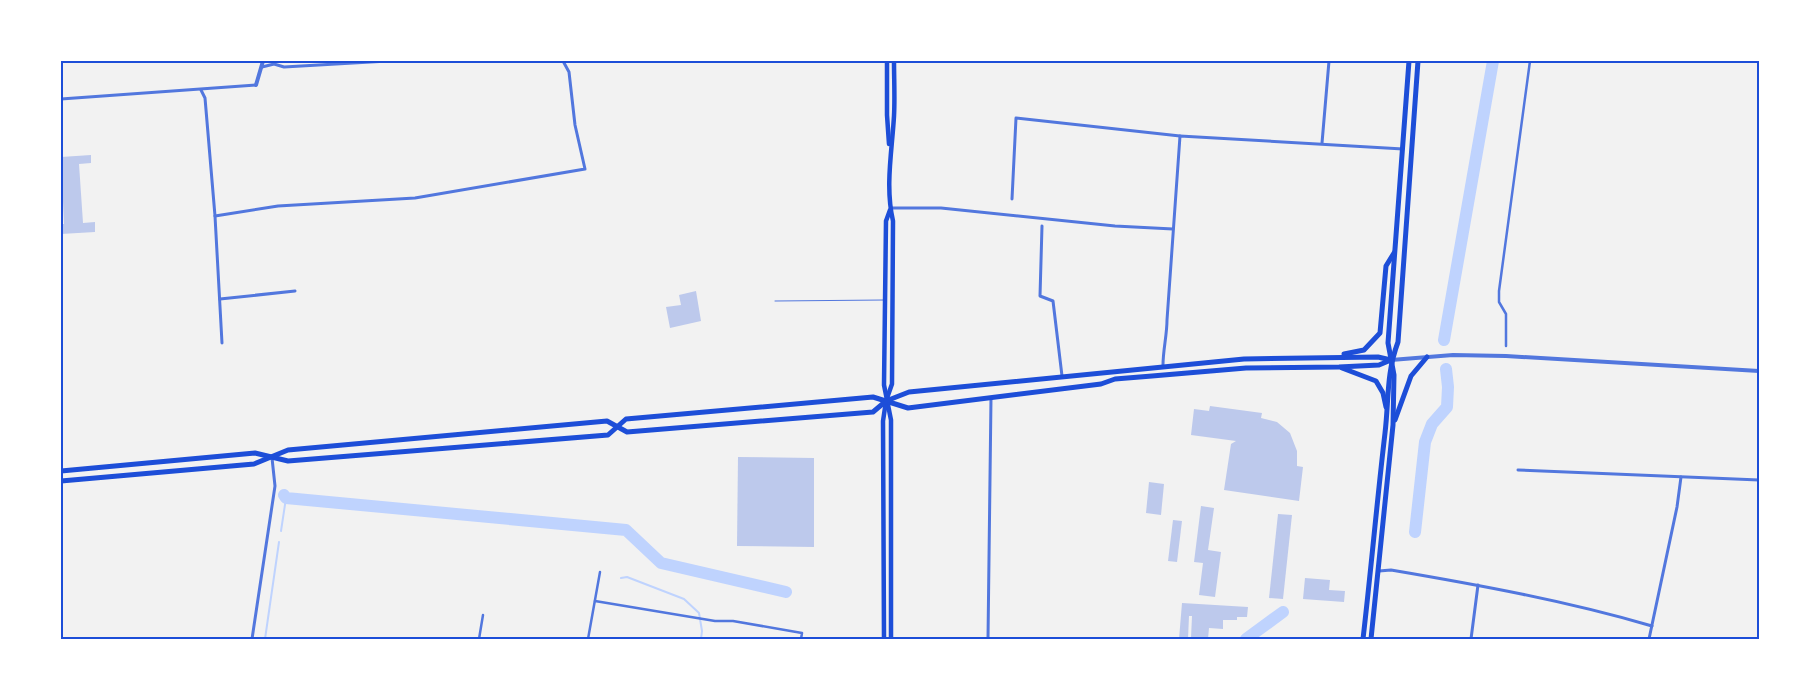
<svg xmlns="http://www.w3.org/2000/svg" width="1820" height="700" font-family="Arial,sans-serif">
<rect width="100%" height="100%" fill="#f2f2f2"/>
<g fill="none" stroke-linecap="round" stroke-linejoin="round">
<g stroke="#bfd3fe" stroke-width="2">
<polyline points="281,531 286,498"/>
<polyline points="621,578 627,577 684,599 699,613 702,631 701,639"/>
<polyline points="265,639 279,542"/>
</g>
<g stroke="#bfd3fe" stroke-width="12">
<polyline points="1444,340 1493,61"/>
<polyline points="284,495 286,498 626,530 661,563 786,592"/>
<polyline points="1415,532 1425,442 1432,424 1447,407 1448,387 1446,369"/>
<polyline points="1246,639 1283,612"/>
</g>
</g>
<g fill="#bdc9ec">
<polygon points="91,155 91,163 79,164 83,223 95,222 95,232 61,234 61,224 64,224 61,157"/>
<polygon points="696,291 701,321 670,328 666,307 681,305 679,295"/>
<polygon points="1210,406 1262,413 1261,418 1277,422 1290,433 1297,451 1297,466 1303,467 1299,501 1224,490 1231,444 1236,441 1191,435 1194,409 1209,411"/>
<polygon points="738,457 814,458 814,547 737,546"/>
<polygon points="1149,482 1164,484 1161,515 1146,513"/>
<polygon points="1201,506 1214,508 1208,550 1221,552 1215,597 1199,595 1203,563 1194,562"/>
<polygon points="1278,514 1292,515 1283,599 1269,598"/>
<polygon points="1173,520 1182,521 1177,562 1168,561"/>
<polygon points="1305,578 1330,580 1329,590 1345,591 1344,602 1303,599"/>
<polygon points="1182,603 1248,607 1247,617 1237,617 1237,620 1223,620 1223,629 1209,628 1208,639 1207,639 1191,638 1192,616 1189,616 1188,639 1179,639"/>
</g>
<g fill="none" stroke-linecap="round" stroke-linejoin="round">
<polyline stroke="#5277de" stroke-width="1" points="775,301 885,300"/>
<g stroke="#5277de" stroke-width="2.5">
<polyline points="1506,346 1506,314 1499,302 1499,291 1530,61"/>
<polyline points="595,601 715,621 733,621 802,633 801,639"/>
<polyline points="479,639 483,615"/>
<polyline points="588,639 600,572"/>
</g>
<g stroke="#5277de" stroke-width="3">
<polyline points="262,67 274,64 284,67 388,61"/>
<polyline points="201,90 205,98 215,216 222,343"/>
<polyline points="61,99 256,85"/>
<polyline points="1322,143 1329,61"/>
<polyline points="1012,199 1016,118 1180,136"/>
<polyline points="891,208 941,208 1115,226 1173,229"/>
<polyline points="215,216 278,206 415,198 585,169 575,125 569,72 563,61"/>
<polyline points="1042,226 1040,296 1053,301 1062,376"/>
<polyline points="220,299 295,291"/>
<path d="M1163,365c0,-15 4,-30 4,-45 4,-62 9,-123 13,-184l223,13"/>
<polyline points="1518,470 1759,480"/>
<path d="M1379,571l12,-1c88,15 176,31 261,56"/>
<polyline points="252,639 275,486 272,458"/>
<polyline points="988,639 991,398"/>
<polyline points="1471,639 1478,585"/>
<polyline points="1649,639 1677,507 1681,477"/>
</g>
<g stroke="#5277de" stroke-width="4">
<polyline points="256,85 263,61"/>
<polyline points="1391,360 1453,355 1506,356 1759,371"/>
</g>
<g stroke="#1d4ed8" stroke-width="4.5">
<polyline points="887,61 887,115 889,144"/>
<polyline points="890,210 886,221 884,385 891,420 891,639"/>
<path d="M884,639l-1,-218 3,-20 6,-17 1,-163c-8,-34 -1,-70 1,-105 1,-18 0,-37 0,-55"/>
</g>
<g stroke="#1d4ed8" stroke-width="5">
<polyline points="1344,354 1364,350 1380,333 1386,266 1394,253"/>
<polyline points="1342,368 1376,381 1383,393 1386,407"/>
<polyline points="1395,420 1411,376 1427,357"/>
<polyline points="61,471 255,453 288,461 608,435 626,419 873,397 908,408 1101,384 1115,379 1152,376 1246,368 1339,367 1379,365 1391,360"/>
<polyline points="61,481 254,464 288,450 607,421 627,432 873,412 886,401 909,392 1244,359 1378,357 1391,360"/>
<path d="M1363,639c8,-69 14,-138 22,-206 4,-33 1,-59 13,-91l20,-281"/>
<polyline points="1371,639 1393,425 1394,375 1388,343 1409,61"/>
</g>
</g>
<rect width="1820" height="700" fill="none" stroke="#ffffff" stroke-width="125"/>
<rect x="62" y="62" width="1696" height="576" fill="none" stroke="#1d4ed8" stroke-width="2"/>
</svg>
